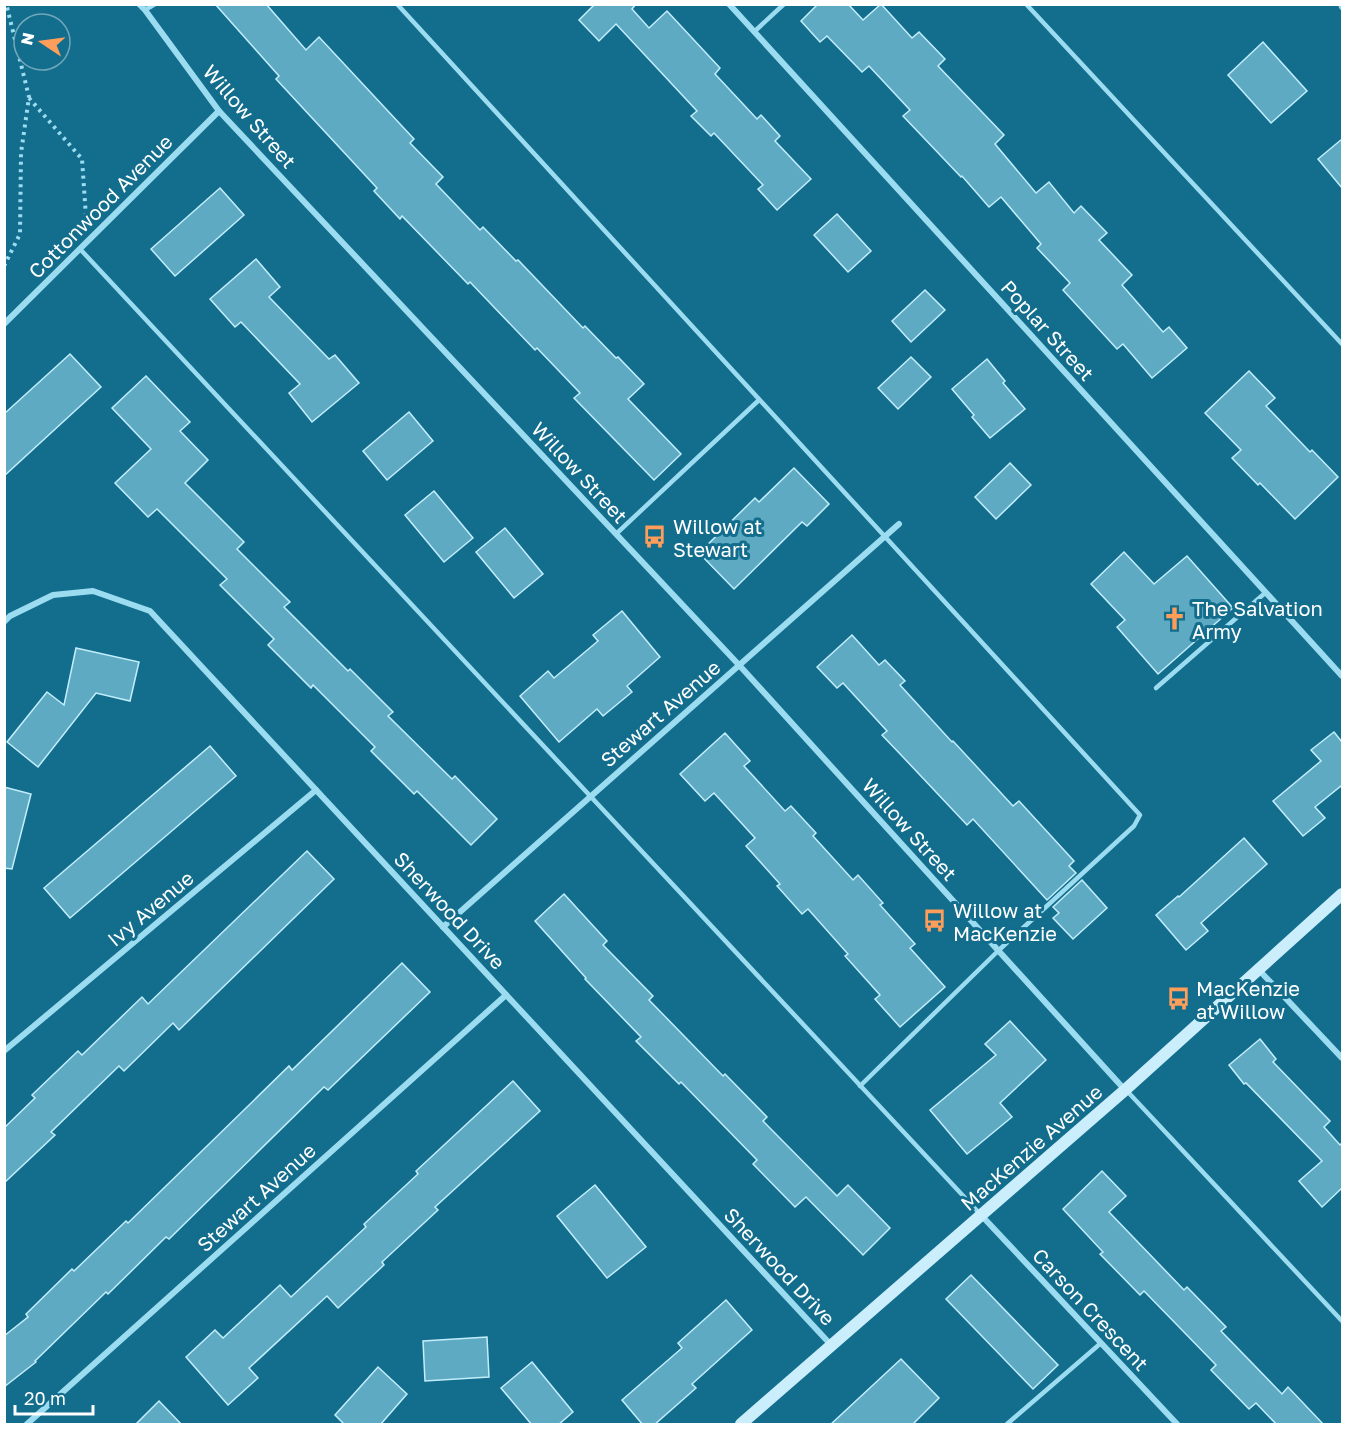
<svg xmlns="http://www.w3.org/2000/svg" width="1347" height="1429" font-family="'Golos Text',sans-serif">
<rect width="100%" height="100%" fill="#136d8c"/>
<g fill="#5faac3" stroke="#c2eefc" stroke-width="1.5">
<polygon points="215,4 266,4 306,50 319,37 414,139 410,143 443,177 436,184 480,230 483,227 516,261 518,260 583,328 585,326 616,358 618,357 644,384 628,399 681,454 654,480 574,398 580,393 537,348 535,350 470,282 468,284 402,216 400,219 374,191 377,188 276,79 279,76"/>
<polygon points="595,4 636,4 632,9 649,28 667,11 720,68 715,74 757,119 761,115 780,136 775,141 811,179 777,210 758,189 763,185 714,133 711,136 691,116 697,111 616,24 599,41 579,20"/>
<polygon points="818,4 848,4 863,20 881,4 912,38 919,32 945,59 938,66 1004,135 995,144 1036,193 1049,182 1074,213 1081,206 1107,233 1099,240 1132,275 1122,285 1163,332 1169,327 1187,348 1152,378 1123,344 1117,349 1063,290 1070,283 1037,248 1041,244 1001,197 989,207 962,176 961,177 903,116 910,110 869,66 862,72 827,36 820,42 801,21"/>
<polygon points="1263,42 1307,91 1271,123 1228,75"/>
<polygon points="1342,139 1342,188 1318,159"/>
<polygon points="220,188 244,215 175,276 151,249"/>
<polygon points="837,214 871,251 848,272 814,235"/>
<polygon points="256,259 280,287 269,297 329,359 335,355 359,383 312,422 289,393 300,384 241,322 235,327 210,299"/>
<polygon points="925,290 945,310 911,342 892,321"/>
<polygon points="70,354 101,387 4,476 4,414"/>
<polygon points="911,357 931,377 898,409 878,388"/>
<polygon points="987,359 1005,381 1003,383 1025,409 990,438 972,417 974,415 952,389"/>
<polygon points="1249,371 1275,398 1266,406 1310,452 1312,450 1338,477 1295,519 1260,483 1258,485 1232,458 1241,450 1205,413"/>
<polygon points="146,376 190,422 180,431 208,460 185,483 244,542 237,549 290,602 284,607 348,671 350,669 393,712 388,716 452,779 455,776 497,819 471,845 417,791 414,794 371,751 375,747 313,685 311,688 268,645 274,639 220,585 227,579 157,509 148,517 115,483 151,449 112,408"/>
<polygon points="409,412 433,441 387,480 363,451"/>
<polygon points="1010,463 1031,485 996,519 975,497"/>
<polygon points="794,468 829,504 807,526 802,522 734,589 699,553 755,498 759,502"/>
<polygon points="434,491 473,538 444,562 405,515"/>
<polygon points="505,528 543,574 514,598 476,552"/>
<polygon points="1124,552 1154,584 1187,556 1233,608 1158,674 1117,627 1125,620 1091,584"/>
<polygon points="622,611 660,657 627,686 632,692 603,716 597,709 559,742 520,696 548,671 554,678 598,641 593,635"/>
<polygon points="852,635 879,665 885,660 905,681 900,685 952,742 953,741 1013,806 1019,801 1074,861 1069,866 1076,873 1047,900 973,819 967,825 902,756 882,735 887,731 843,683 837,688 817,667"/>
<polygon points="76,648 139,662 130,701 96,693 38,767 7,742 47,692 64,705"/>
<polygon points="1334,732 1342,742 1342,788 1341,786 1315,807 1325,818 1303,836 1273,801 1321,761 1311,750"/>
<polygon points="725,733 750,761 744,766 785,811 791,806 816,833 813,836 853,880 858,875 883,903 880,905 915,944 910,948 945,987 900,1027 875,999 880,995 845,956 848,954 808,909 802,914 777,886 780,884 746,846 755,838 714,793 705,801 680,774"/>
<polygon points="210,746 236,776 70,918 44,888"/>
<polygon points="4,787 31,794 12,869 4,868"/>
<polygon points="1244,838 1267,864 1201,923 1208,931 1186,950 1156,915 1178,896 1179,897"/>
<polygon points="307,851 334,879 179,1030 173,1023 124,1071 119,1066 51,1132 55,1135 4,1183 4,1128 35,1098 32,1095 78,1051 82,1055 142,997 148,1004"/>
<polygon points="1082,880 1107,908 1073,939 1053,918 1059,913 1053,907"/>
<polygon points="564,894 607,941 603,945 653,996 649,1000 723,1076 725,1074 767,1117 763,1121 837,1196 848,1185 890,1228 863,1255 806,1197 795,1207 753,1164 757,1160 681,1082 679,1084 636,1041 641,1037 585,979 586,978 535,921"/>
<polygon points="402,963 430,992 328,1090 324,1087 169,1239 166,1237 108,1294 106,1292 35,1361 36,1362 4,1387 4,1336 28,1317 26,1314 72,1269 74,1271 126,1221 128,1223 289,1066 292,1070"/>
<polygon points="1010,1021 1046,1060 1000,1103 1012,1117 967,1154 930,1110 996,1055 985,1044"/>
<polygon points="1260,1039 1276,1059 1273,1062 1330,1121 1324,1127 1340,1145 1342,1143 1342,1188 1322,1207 1299,1181 1322,1161 1246,1083 1244,1084 1229,1065"/>
<polygon points="513,1081 540,1111 435,1207 438,1210 382,1262 384,1265 338,1308 327,1296 249,1368 258,1378 228,1405 186,1357 215,1330 223,1338 280,1285 291,1297 366,1227 364,1224 418,1174 416,1171"/>
<polygon points="1102,1171 1126,1196 1109,1212 1184,1290 1187,1287 1226,1327 1221,1331 1282,1394 1288,1387 1324,1425 1277,1425 1256,1403 1249,1409 1211,1370 1216,1365 1144,1291 1140,1295 1100,1254 1103,1252 1063,1209"/>
<polygon points="595,1185 646,1247 607,1278 557,1216"/>
<polygon points="971,1275 1058,1365 1033,1389 946,1299"/>
<polygon points="726,1300 752,1330 692,1384 696,1388 654,1425 643,1425 622,1400 682,1348 678,1343"/>
<polygon points="487,1337 489,1377 425,1381 423,1341"/>
<polygon points="901,1359 939,1398 912,1425 830,1425"/>
<polygon points="532,1362 573,1412 558,1425 532,1425 501,1388"/>
<polygon points="378,1367 407,1394 380,1425 345,1425 335,1415"/>
<polygon points="159,1401 182,1425 135,1425"/>
</g>
<g fill="none" stroke-linecap="round" stroke-linejoin="round">
<g stroke="#9cdcf1" stroke-width="4" stroke-dasharray="3 4.5" stroke-linecap="butt">
<polyline points="29,98 82,159 86,217"/>
<polyline points="4,266 20,234 21,153 29,97 7,7"/>
</g>
<g stroke="#9cdcf1" stroke-width="4.5">
<polyline points="397,4 1140,815 1134,826 999,950 860,1086"/>
<polyline points="1026,4 1342,344"/>
<polyline points="145,10 155,4"/>
<polyline points="754,32 784,4"/>
<polyline points="80,249 981,1215"/>
<polyline points="616,534 759,400"/>
<polyline points="1156,688 1265,593"/>
<polyline points="1127,1091 1342,1321"/>
<polyline points="1007,1424 1101,1343"/>
</g>
<g stroke="#9cdcf1" stroke-width="6">
<polyline points="139,4 145,10 219,111 739,665 1125,1090"/>
<polyline points="729,4 1342,676"/>
<polyline points="1341,4 1342,7"/>
<polyline points="4,324 219,111"/>
<polyline points="4,622 10,616 53,595 93,591 150,611 832,1346"/>
<polyline points="443,927 899,524"/>
<polyline points="1259,970 1342,1058"/>
<polyline points="4,1051 316,790"/>
<polyline points="981,1215 1177,1424"/>
<polyline points="27,1424 506,995"/>
</g>
<polyline stroke="#caeefb" stroke-width="12" points="741,1424 1125,1090 1342,894"/>
</g>
<defs>
<symbol id="bus-bare" viewBox="-9 -9 18 18"><path d="M-5-6H5V4H4V6H2V4H-2V6H-4V4H-5ZM-3.5-4V0h7V-4ZM-3.5 1.2v1.5H-2V1.2ZM2 1.2v1.5H3.5V1.2Z" fill="#ff9e5b" stroke="#136d8c" stroke-width="2.5" paint-order="stroke"/></symbol>
<symbol id="church-bare" viewBox="-9 -9 18 18"><path d="M-1.2-6h2.4v3.5h3.3v2.4h-3.3V6h-2.4V-.1h-3.3v-2.4h3.3Z" fill="#ff9e5b" stroke="#136d8c" stroke-width="2.5" paint-order="stroke"/></symbol>
</defs>
<g fill-rule="evenodd">
<use href="#bus-bare" x="638" y="520" width="33" height="33"/>
<use href="#church-bare" x="1158" y="602" width="33" height="33"/>
<use href="#bus-bare" x="918" y="904" width="33" height="33"/>
<use href="#bus-bare" x="1162" y="982" width="33" height="33"/>
</g>
<g text-anchor="middle" dominant-baseline="central" stroke-width="6" stroke-linejoin="round" paint-order="stroke">
<g font-size="20" fill="#fff" stroke="#136d8c">
<text transform="translate(250 116) rotate(49)">Willow Street</text>
<text transform="translate(100 206) rotate(-45)">Cottonwood Avenue</text>
<text transform="translate(1048 330) rotate(48)">Poplar Street</text>
<text transform="translate(580 472) rotate(47)">Willow Street</text>
<text transform="translate(660 713) rotate(-41)">Stewart Avenue</text>
<text transform="translate(910 829) rotate(48)">Willow Street</text>
<text transform="translate(150 908) rotate(-40)">Ivy Avenue</text>
<text transform="translate(450 910) rotate(47)">Sherwood Drive</text>
<text transform="translate(1031 1147) rotate(-41)">MacKenzie Avenue</text>
<text transform="translate(256 1197) rotate(-42)">Stewart Avenue</text>
<text transform="translate(780 1266) rotate(47)">Sherwood Drive</text>
<text transform="translate(1091 1309) rotate(47)">Carson Crescent</text>
</g>
<g font-size="20" fill="#fff" stroke="#136d8c" text-anchor="start">
<text x="673" y="526">Willow at<tspan x="673" dy="23">Stewart</tspan></text>
<text x="1192" y="608">The Salvation<tspan x="1192" dy="23">Army</tspan></text>
<text x="953" y="910">Willow at<tspan x="953" dy="23">MacKenzie</tspan></text>
<text x="1196" y="988">MacKenzie<tspan x="1196" dy="23">at Willow</tspan></text>
</g>
</g>
<rect width="1347" height="1429" fill="none" stroke="#ffffff" stroke-width="12"/>
<g transform="translate(42 42) rotate(283)"><circle r="28" fill="#136d8c" stroke="#71a7ba" stroke-width="1.5"/>
<path d="M0-4.5L10 22L0 15L-10 22Z" fill="#ff9e5b"/>
<text y="-9" font-size="16" font-weight="bold" text-anchor="middle" fill="#ffffff">N</text>
</g>
<path d="M15 1405v9h78v-9" fill="none" stroke="#ffffff" stroke-width="3"/>
<text x="24" y="1405" font-size="18" fill="#ffffff" stroke="#136d8c" stroke-width="4.5" paint-order="stroke">20 m</text>
</svg>
